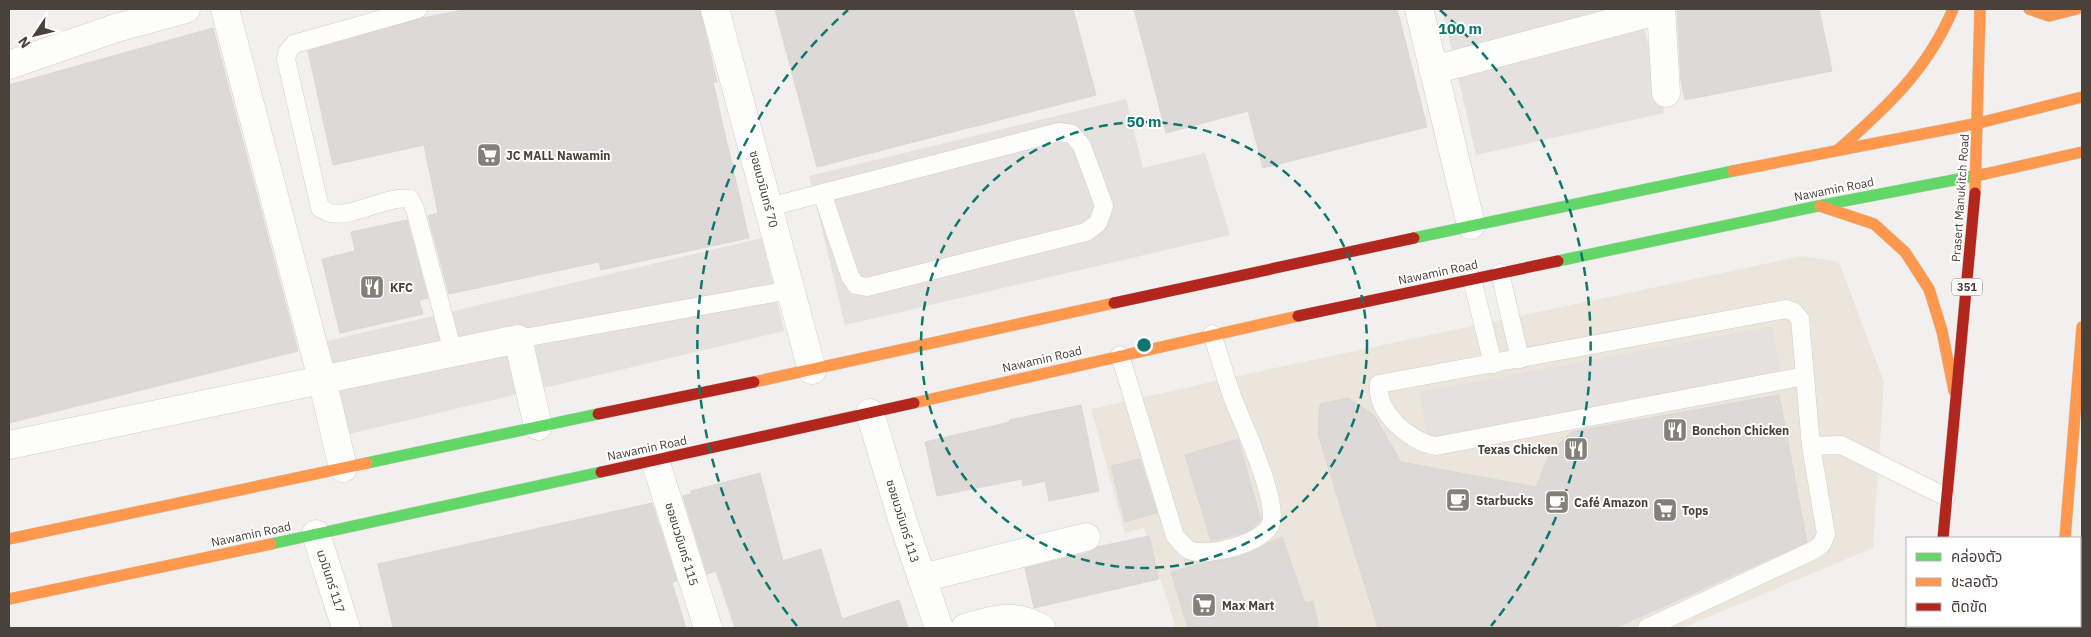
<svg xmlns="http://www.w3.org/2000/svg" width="2091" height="637" font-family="'IBM Plex Sans','Noto Sans Thai',sans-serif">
<rect width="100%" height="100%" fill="#f2f0ee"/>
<polygon fill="#ece5dc" points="1802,256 1839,262 1884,382 1873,548 1682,628 1176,628 1144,528 1125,533 1091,409 1265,370"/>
<g fill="#e4e1df">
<polygon points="1442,9 1640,9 1664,113 1476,155"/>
<polygon points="1126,99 1143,168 1205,153 1230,235 845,325 809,176"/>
<polygon points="762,238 784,331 345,435 323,342"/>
<polygon points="1772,326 1781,373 1428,439 1419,392"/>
</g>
<g fill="#dcd9d6" stroke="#dad7d4">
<polygon points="468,9 700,9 717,82 713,82 749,238 601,270 599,262 449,294 428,216 438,213 424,145 333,165 308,51 422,18"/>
<polygon points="775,9 1073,9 1096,95 817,167"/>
<polygon points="1134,9 1397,9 1427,127 1263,168 1248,111 1166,133"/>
<polygon points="1677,9 1819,9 1832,71 1685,100 1681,81"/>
<polygon points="213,28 298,351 9,423 9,85"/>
<polygon points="407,220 428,298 419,300 423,314 340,333 322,259 355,251 351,232"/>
<polygon points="1779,395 1807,542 1615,628 1378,628 1318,434 1320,404 1348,398 1374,415 1401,462 1536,487 1550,453 1571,432"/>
<polygon points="1081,405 1099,491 1049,501 1045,481 1023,486 1022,479 937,496 925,442 1010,422 1009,420"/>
<polygon points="1238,439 1261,520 1252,528 1243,533 1211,541 1185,455"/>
<polygon points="1140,459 1157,513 1125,522 1111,466"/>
<polygon points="760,473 783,561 821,549 842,619 899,600 908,628 735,628 716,571 707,574 683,496 691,494 691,491"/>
<polygon points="652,503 677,581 672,583 686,628 393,628 378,564"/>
<polygon points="1149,536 1159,579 1034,608 1025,568 1090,552 1097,547"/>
<polygon points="1282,537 1305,603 1313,601 1319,628 1188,628 1171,572 1204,563 1238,557"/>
</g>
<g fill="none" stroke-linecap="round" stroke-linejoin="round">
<defs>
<g id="lane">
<path d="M418,9l-124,35 -6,7 -2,8 34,149c4,2 8,5 11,5 22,5 55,-18 79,-14l5,10 38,143"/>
<polyline points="769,207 1059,132 1072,134 1082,146 1104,206 1098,223 1086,232 867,287 856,285 850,276 822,193"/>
<polyline points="1500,273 1520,359"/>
<polyline points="1472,279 1493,364"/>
<polyline points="518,339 790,290"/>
<path d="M1120,355l55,181c4,4 9,11 14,14 18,8 76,-7 82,-27 7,-24 -29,-101 -39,-127 -7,-20 -13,-41 -20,-62"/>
<polyline points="1811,446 1841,445 1946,497"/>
<path d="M1647,628l167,-78 8,-6 4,-10 -15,-88 -11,-127 -6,-7 -8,-3 -407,75c-4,28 31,58 57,62l369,-70"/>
</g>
<g id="street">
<polyline points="225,9 322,379 343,468"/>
<polyline points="715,9 812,370"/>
<polyline points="1419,9 1471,225"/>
<polyline points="1661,9 1666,93"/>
<polyline points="9,65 116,28 186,9"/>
<polyline points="1433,70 1661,10"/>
<polyline points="870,413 904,525 939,628"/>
<polyline points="9,445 518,339 538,426"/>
<polyline points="655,460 708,628"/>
<polyline points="316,534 346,628"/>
<polyline points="922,578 1086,537"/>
<path d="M965,628c28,-8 48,-16 76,0"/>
</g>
<g id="fast">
<polyline points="1414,238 1733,171"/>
<polyline points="1558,261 1818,206 1985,174"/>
<polyline points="367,463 598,414"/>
<polyline points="271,544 601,472"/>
</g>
<g id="slow">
<polyline points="2029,9 2049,16 2077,9"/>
<path d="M1839,149c48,-42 89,-80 114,-140"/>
<polyline points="1733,171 1979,123 2082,97"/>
<polyline points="1985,174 2082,152"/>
<polyline points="1975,193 1980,9"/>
<polyline points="1820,206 1874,224 1905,252 1929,289 1942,331 1954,391"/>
<polyline points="754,382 1114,303"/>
<polyline points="914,403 1298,316"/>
<polyline points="2065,538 2082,327"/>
<polyline points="9,539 367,463"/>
<polyline points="9,599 271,544"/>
</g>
<g id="jam">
<polyline points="1114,303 1414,238"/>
<polyline points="1298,316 1558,261"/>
<polyline points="598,414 754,382"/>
<polyline points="601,472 914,403"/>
<polyline points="1943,538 1975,193"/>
<polyline points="1938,626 1938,628"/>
<polyline points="2058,626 2058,628"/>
</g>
</defs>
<use href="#lane" stroke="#d0cecb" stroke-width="19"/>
<use href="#street" stroke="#d0cecb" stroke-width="29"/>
<use href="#fast" stroke="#d0cdc6" stroke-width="12"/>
<use href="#slow" stroke="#d0cdc6" stroke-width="12"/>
<use href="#jam" stroke="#d0cdc6" stroke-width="12"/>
<use href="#lane" stroke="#fdfdfc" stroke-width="18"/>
<use href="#street" stroke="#fdfdfc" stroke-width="28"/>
<use href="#fast" stroke="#63d668" stroke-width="11"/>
<use href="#slow" stroke="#ff974d" stroke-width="11"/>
<use href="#jam" stroke="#b3261e" stroke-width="11"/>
</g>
<g fill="none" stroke="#0f766e" stroke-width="2.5" stroke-dasharray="9 6">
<circle cx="1144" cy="345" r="223"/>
<path d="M797 626A447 447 0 0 1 848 10M1440 10A447 447 0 0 1 1491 626"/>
</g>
<defs>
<symbol id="supermarket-square" viewBox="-11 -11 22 22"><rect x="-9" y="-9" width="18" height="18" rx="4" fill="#847f79" stroke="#fff"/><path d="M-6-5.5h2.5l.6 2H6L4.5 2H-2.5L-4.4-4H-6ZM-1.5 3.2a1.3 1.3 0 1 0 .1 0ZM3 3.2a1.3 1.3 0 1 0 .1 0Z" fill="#fff"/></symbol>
<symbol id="restaurant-square" viewBox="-11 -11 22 22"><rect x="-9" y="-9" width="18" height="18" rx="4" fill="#847f79" stroke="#fff"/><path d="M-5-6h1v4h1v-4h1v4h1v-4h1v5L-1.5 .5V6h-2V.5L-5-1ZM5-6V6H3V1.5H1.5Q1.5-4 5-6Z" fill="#fff"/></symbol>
<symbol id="cafe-square" viewBox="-11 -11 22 22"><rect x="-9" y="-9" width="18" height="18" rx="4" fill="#847f79" stroke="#fff"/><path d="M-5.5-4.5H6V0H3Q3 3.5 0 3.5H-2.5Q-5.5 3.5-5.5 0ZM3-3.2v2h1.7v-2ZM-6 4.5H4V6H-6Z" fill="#fff"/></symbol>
</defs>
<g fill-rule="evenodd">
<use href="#supermarket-square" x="475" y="141" width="28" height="28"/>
<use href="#restaurant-square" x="358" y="273" width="28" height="28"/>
<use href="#restaurant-square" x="1661" y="416" width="28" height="28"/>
<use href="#restaurant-square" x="1562" y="435" width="28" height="28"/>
<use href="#cafe-square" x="1444" y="486" width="28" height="28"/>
<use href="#cafe-square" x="1543" y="488" width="28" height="28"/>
<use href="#supermarket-square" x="1651" y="496" width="28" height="28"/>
<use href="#supermarket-square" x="1190" y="591" width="28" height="28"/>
</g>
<g text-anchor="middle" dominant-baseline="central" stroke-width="4" stroke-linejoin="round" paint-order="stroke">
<rect fill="#fff" stroke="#7f7b75" stroke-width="1" x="1952" y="278.5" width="30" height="17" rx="4"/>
<g font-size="11" font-weight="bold" fill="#48423a">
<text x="1967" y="287">351</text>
</g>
<g font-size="12" font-weight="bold" fill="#48423a" stroke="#fff" text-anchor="start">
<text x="506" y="155">JC MALL Nawamin</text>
<text x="390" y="287">KFC</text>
<text x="1692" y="430">Bonchon Chicken</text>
<text x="1558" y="449" text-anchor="end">Texas Chicken</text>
<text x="1476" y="500">Starbucks</text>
<text x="1574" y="502">Café Amazon</text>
<text x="1682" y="510">Tops</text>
<text x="1222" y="605">Max Mart</text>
</g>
<g font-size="12" fill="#48423a" stroke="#fff">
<text transform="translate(764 189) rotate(75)">ซอยนวมินทร์ 70</text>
<text transform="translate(1834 189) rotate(-11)">Nawamin Road</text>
<text transform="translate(1960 198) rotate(-86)">Prasert Manukitch Road</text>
<text transform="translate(1438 272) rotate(-12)">Nawamin Road</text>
<text transform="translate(1042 359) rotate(-13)">Nawamin Road</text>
<text transform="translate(647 448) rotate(-12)">Nawamin Road</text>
<text transform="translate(903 521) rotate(73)">ซอยนวมินทร์ 113</text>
<text transform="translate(251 534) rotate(-12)">Nawamin Road</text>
<text transform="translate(682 544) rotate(73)">ซอยนวมินทร์ 115</text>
<text transform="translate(331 581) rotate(72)">นวมินทร์ 117</text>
</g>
</g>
<circle cx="1144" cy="345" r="8" fill="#0f766e" stroke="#fff" stroke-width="2.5"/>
<g font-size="15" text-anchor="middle" font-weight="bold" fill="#0f766e" stroke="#fff" stroke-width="4" stroke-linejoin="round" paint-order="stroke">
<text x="1460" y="34">100 m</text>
<text x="1144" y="127">50 m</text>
</g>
<rect width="2091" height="637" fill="none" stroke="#48423a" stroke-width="20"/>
<rect x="1906" y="537" width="175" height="90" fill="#ffffff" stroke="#b6b3b0"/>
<rect x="1916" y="553" width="25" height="8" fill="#63d668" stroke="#b6b3b0"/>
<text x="1951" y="562" font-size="15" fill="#48423a">คล่องตัว</text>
<rect x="1916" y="578" width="25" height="8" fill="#ff974d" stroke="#b6b3b0"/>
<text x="1951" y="587" font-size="15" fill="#48423a">ชะลอตัว</text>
<rect x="1916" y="603" width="25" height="8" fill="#b3261e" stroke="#b6b3b0"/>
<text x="1951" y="612" font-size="15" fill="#48423a">ติดขัด</text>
<g transform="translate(35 35) rotate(235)" stroke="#ffffff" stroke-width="4" paint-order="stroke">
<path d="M0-4L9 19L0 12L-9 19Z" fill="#48423a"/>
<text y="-8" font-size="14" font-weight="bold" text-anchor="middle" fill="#48423a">N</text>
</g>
</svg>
